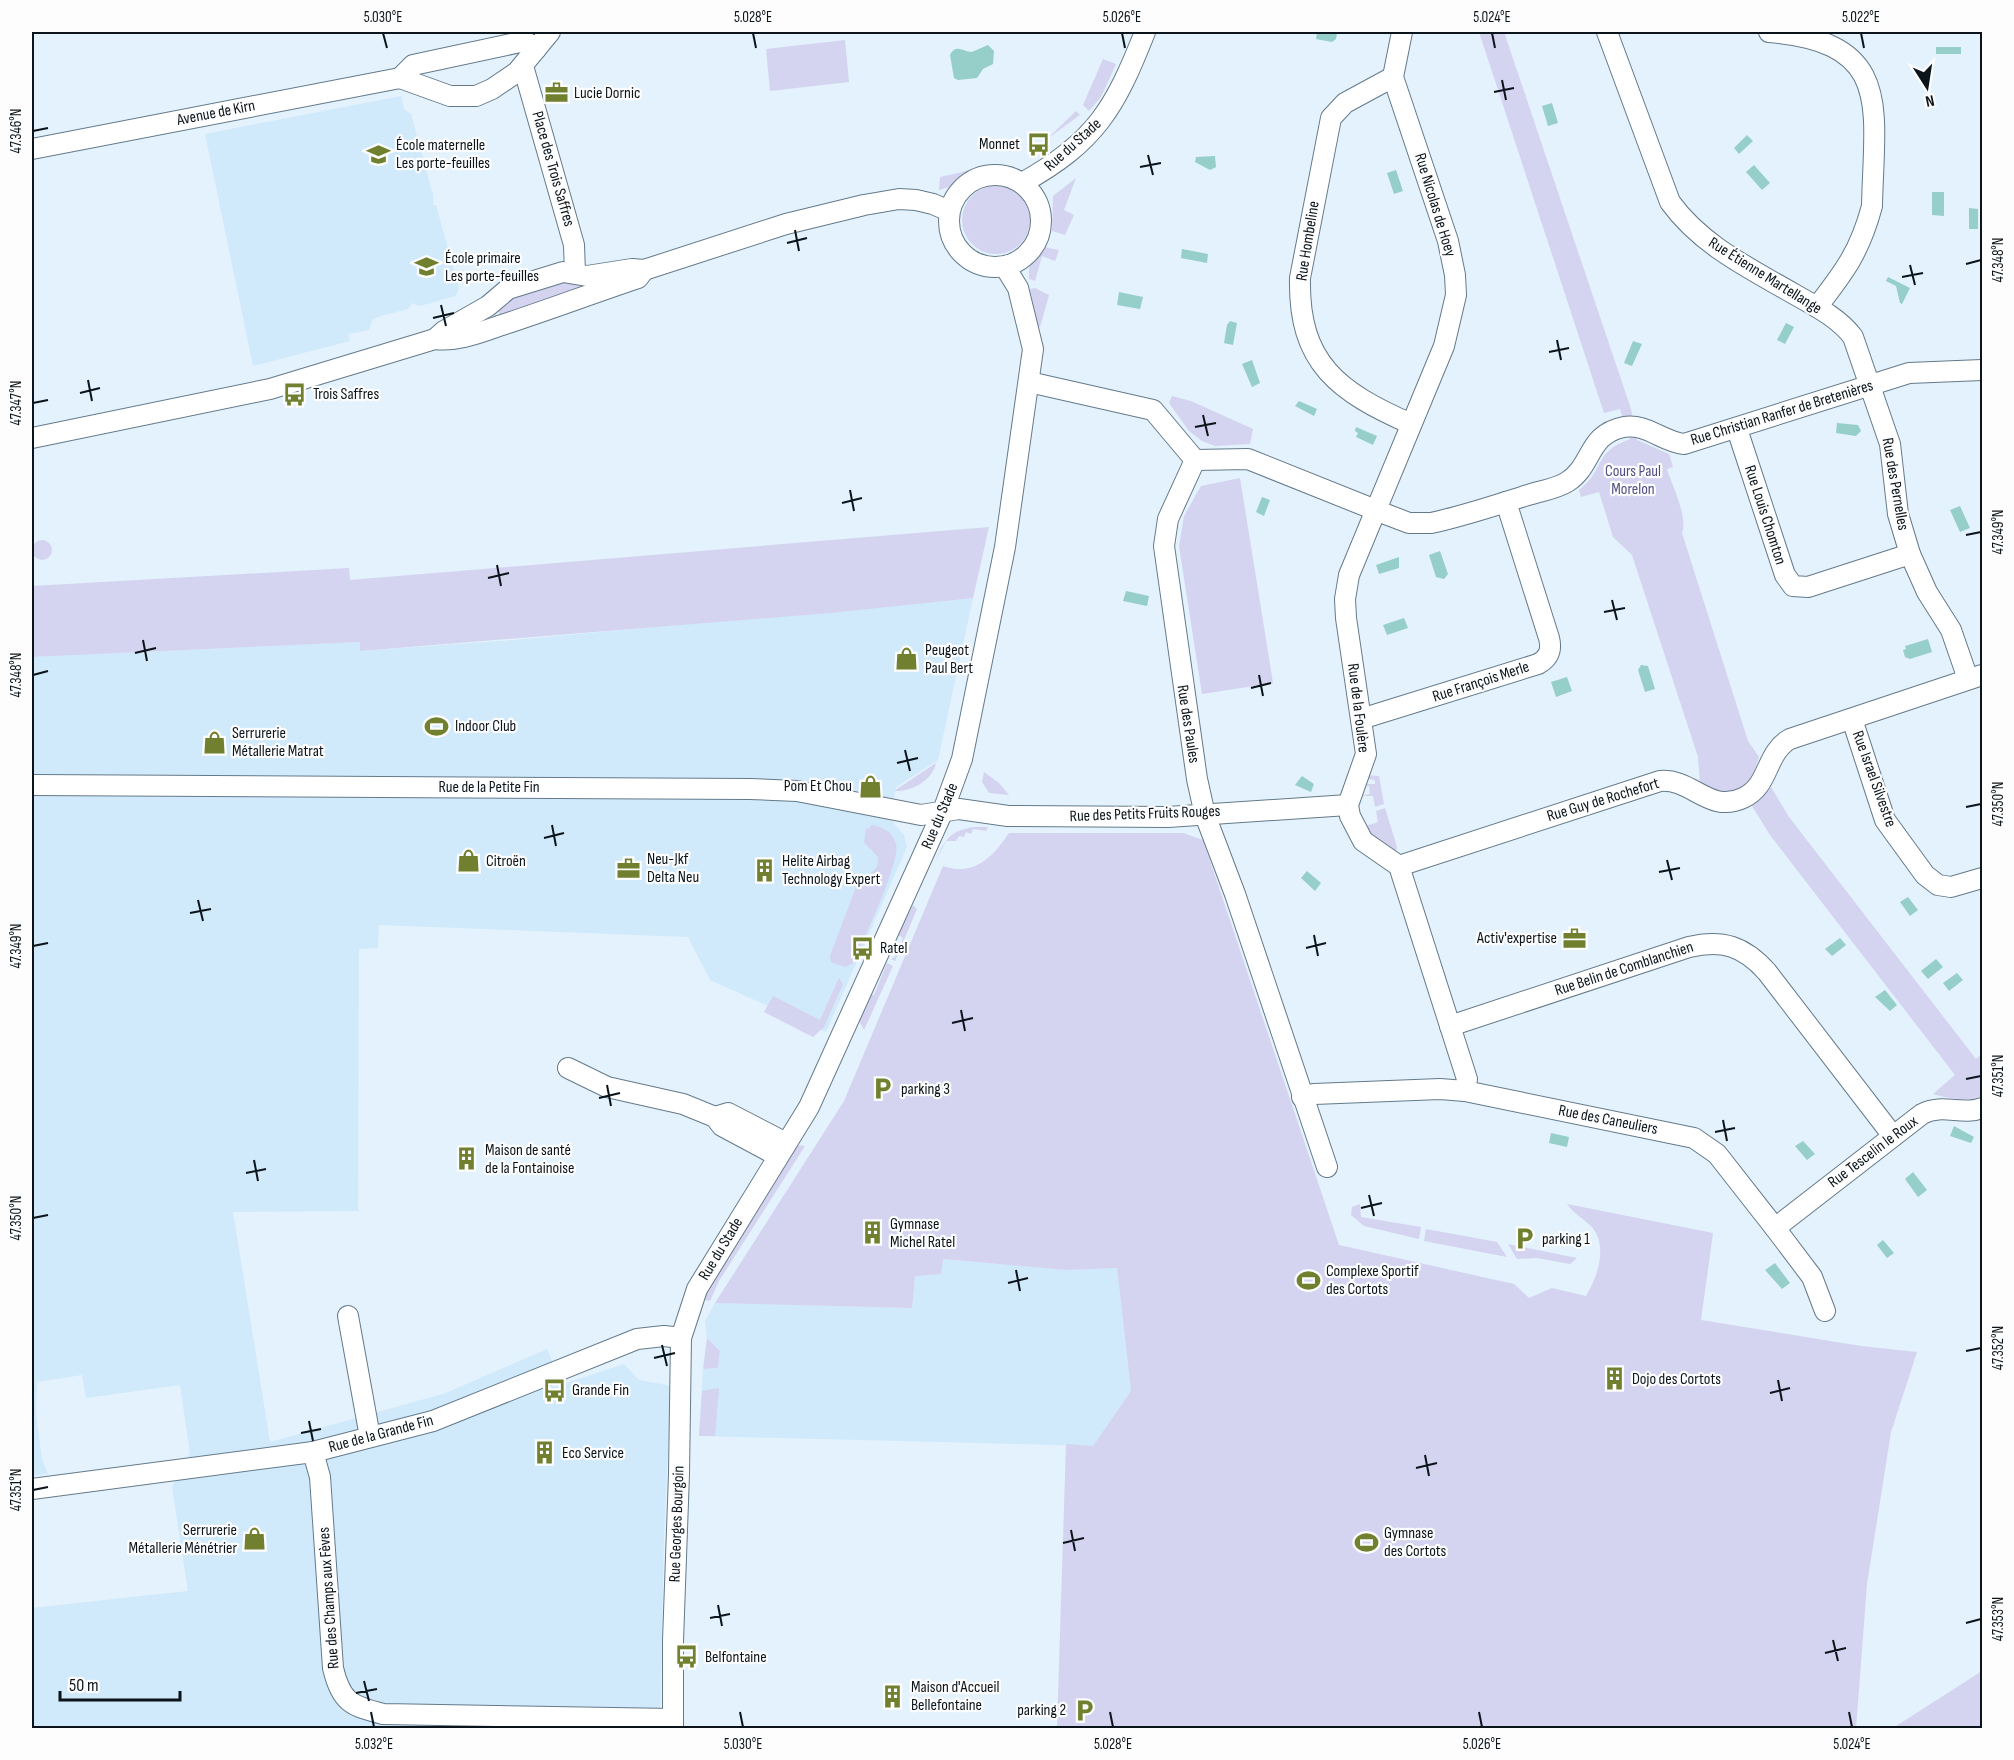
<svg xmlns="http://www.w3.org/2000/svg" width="2014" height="1760" font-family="'Sofia Sans Condensed',sans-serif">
<rect width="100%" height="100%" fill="#e3f2fd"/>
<g fill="#d0e9fb">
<polygon points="401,96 404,109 411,114 433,195 433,205 436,205 459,289 455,296 420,306 412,303 408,309 380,316 372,320 369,330 348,334 350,341 253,366 205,134"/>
<polygon points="973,598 938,760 896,787 890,819 904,835 907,847 826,1032 710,980 688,937 379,925 378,948 359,949 358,1211 233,1212 270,1442 446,1393 547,1349 563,1384 624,1364 639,1380 671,1386 664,1534 660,1728 32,1728 32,1608 188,1591 172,1487 190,1453 180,1385 86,1398 82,1375 37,1382 36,1415 42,1459 48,1474 32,1476 32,657 360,642 360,651 513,640"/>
<polygon points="943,1259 1067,1270 1117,1268 1131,1391 1093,1446 699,1436 703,1369 718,1368 720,1351 707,1338 705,1321 715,1303 911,1308 915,1276"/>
</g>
<g fill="#d4d3f0">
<path d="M1479,32h25l127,377 6,31 32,14 4,13 -6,2c5,17 21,47 15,64l66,208 11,16 -5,17 13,18 4,-5 18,30 187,242 6,-5v41c-10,8 -36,3 -49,-1l22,-19 -185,-240 -18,-29 11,-9 -13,-17 -7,7 -18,6 -25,-10 -2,-26 -66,-202 -19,-18 -14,-45 -18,5 -2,-7c27,-21 13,-37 51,-51l-10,-30 -16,4z"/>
<polygon points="845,40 849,82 770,91 766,49"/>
<polygon points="1103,59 1116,64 1101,97 1089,111 1083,105"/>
<polygon points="1076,111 1080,115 1047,139"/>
<polygon points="971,170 972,172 949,187 939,190 940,177"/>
<polygon points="1076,178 1064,210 1074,215 1065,235 1052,231 1053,196"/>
<circle cx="996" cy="220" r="34"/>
<polygon points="1044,247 1059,250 1055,261 1042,256 1035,281 1029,279 1029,268"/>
<polygon points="577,280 580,292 504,319 499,315 499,301 555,283"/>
<polygon points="1035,288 1049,295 1040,327 1037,325 1030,289"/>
<polygon points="1172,396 1191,401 1253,429 1250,444 1215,446 1202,441 1189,431 1169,403"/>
<polygon points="1240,478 1273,683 1202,694 1179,546 1184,516 1201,486"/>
<polygon points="989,527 973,598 830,613 360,651 360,642 32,657 32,586 349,568 350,580"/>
<circle cx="42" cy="550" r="10"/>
<path d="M936,763c-4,18 -25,29 -42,28z"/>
<polygon points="984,772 999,783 1009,795 989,793 982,782"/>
<polygon points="1364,775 1379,776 1384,804 1375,807 1373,796 1358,796 1370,794 1369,786 1361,784 1375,784 1375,780 1363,778"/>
<polygon points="1385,808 1397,847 1396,852 1377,843 1363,827 1378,822 1376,811"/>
<path d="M871,825c12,2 21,6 25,19 5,17 -34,99 -43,119l-8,4 -14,-5 -1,-6 28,-74 5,-1 14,-14 1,-10 -14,-15 2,-14 3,1z"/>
<path d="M975,827h13l-2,4 -13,-2 -2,5 -5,-2 -2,5 -5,-1 -3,5h-10l-10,19c9,-22 16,-30 39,-33z"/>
<path d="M1009,833h174l20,7 136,405 175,39 15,14 23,-10 34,8c12,-20 22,-50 6,-69 -8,-8 -18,-13 -25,-23l146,29 -12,87 160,26 56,6 -26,80 -24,152 -11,144h-799l9,-284 27,2 38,-55 -14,-123 -50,2 -124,-11 -2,15 -26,2 -3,32 -197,-5 129,-202 99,-235c31,11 50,-9 66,-33z"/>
<polygon points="913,905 917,909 895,961 891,959 895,957 903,938 898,935"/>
<polygon points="887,963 893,966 864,1030 859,1021 870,994 874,995"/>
<polygon points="839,978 843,984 824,1027 813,1037 764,1012 773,996 820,1020"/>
<polygon points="795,1145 805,1146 719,1281 710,1301 703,1299 712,1276"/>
<polygon points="1360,1204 1361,1217 1421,1227 1419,1239 1364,1226 1351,1215 1352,1207"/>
<polygon points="1426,1229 1497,1242 1507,1257 1424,1241"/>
<polygon points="1508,1244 1577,1258 1570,1264 1537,1258 1517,1259"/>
<polygon points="707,1338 720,1351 718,1368 703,1369"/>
<polygon points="719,1388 715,1436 699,1436 702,1391"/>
<polygon points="1982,1671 1982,1728 1893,1728"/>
</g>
<g fill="#96ceca">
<polygon points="1317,32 1337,33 1336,39 1332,42 1316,39"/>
<path d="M988,45l6,6 -1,13 -10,5 -6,9 -19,2 -4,-2 -4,-23c6,-12 13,-3 22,-3z"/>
<rect x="1936" y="47" width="25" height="7"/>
<polygon points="1552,103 1558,123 1548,126 1542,106"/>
<polygon points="1747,135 1753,141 1739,154 1734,148"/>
<polygon points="1215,156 1216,167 1210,170 1195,162 1196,157"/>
<polygon points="1754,165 1770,183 1762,190 1746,172"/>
<polygon points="1396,170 1403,191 1394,194 1387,173"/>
<polygon points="1932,192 1944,192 1944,216 1932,215"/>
<polygon points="1969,208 1978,209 1978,229 1969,229"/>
<polygon points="1182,249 1208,254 1207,263 1181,258"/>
<polygon points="1888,277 1910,288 1902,304 1900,303 1896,286 1886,281"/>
<polygon points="1119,292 1143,297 1140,309 1117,305"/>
<polygon points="1230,321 1237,323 1233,345 1224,343 1227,325"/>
<polygon points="1786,323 1794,327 1785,344 1777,340"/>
<polygon points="1633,341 1642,344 1632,366 1624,363"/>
<polygon points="1252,360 1260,383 1252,387 1242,364"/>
<polygon points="1299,401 1317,409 1314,416 1295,406"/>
<polygon points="1837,423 1858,425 1861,431 1856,436 1836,433"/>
<polygon points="1356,427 1377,436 1373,445 1356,437 1358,433 1355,431"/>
<polygon points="1262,497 1270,500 1264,516 1256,512"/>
<polygon points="1960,506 1970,528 1960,532 1950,510"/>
<polygon points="1440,551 1448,574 1444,579 1436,577 1429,555"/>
<polygon points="1399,557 1399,568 1379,574 1376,565"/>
<polygon points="1126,591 1149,596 1147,606 1123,601"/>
<polygon points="1404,618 1408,628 1387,635 1383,625"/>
<polygon points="1928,639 1932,652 1910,659 1905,657 1903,650 1906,649 1905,646"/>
<polygon points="1641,665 1648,666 1655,689 1645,692 1638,670"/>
<polygon points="1567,677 1572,691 1556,697 1551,682"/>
<polygon points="1302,776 1314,784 1311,792 1295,785"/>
<polygon points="1307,871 1321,883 1315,891 1301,878"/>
<polygon points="1908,897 1918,910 1910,916 1900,902"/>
<polygon points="1840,938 1846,945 1832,956 1825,949"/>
<polygon points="1936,959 1943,967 1928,979 1921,971"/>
<polygon points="1957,973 1963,980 1949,991 1943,983"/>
<polygon points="1885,990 1897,1005 1890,1011 1875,997"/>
<polygon points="1954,1126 1974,1137 1971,1143 1950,1136"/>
<polygon points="1551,1133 1569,1137 1567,1147 1549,1143"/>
<polygon points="1803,1141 1815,1154 1807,1160 1795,1146"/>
<polygon points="1913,1172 1927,1190 1918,1197 1905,1179"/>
<polygon points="1883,1240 1894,1253 1887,1258 1877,1245"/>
<polygon points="1775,1263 1790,1283 1782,1289 1765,1270"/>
</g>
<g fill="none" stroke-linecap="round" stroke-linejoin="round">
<defs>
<g id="minor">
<polyline points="1402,32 1393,77 1448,241 1455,275 1456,295 1444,346 1349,575 1345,599 1346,618 1366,754 1348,805 1350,816 1363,841 1399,866 1467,1079 1465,1091"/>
<path d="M1607,32l63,170c31,43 79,66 124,92 21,12 45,24 59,43l37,107 8,70 12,40 17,38 24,38 17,49"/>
<path d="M1769,32c125,10 105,76 103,174 -12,45 -27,65 -55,101"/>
<polyline points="523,66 574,245 575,273"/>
<path d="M1393,77l-48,26 -14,15 -31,160c-2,86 39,114 111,146"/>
<polyline points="400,78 450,96 476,96 492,89 517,72 550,32"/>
<polyline points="400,78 413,65 525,41 536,49"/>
<polyline points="32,149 400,78"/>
<circle cx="995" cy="221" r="46"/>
<path d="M1022,183c74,-41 93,-75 123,-151"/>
<polyline points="435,339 444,331 488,306 508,289 563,272 587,276 632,269 644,270 786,224 864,205 899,199 916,200 933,204 949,211"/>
<polyline points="1029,382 1153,410 1195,460"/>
<polyline points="1737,429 1785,575 1793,586 1808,587 1910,554"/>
<path d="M32,438l238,-49 165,-50c23,3 46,-7 67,-14 46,-15 91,-32 136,-47l6,-8"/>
<path d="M1195,460l53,-1 140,56 21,8h22c33,-7 65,-18 97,-28 12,-4 28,-6 39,-13 26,-16 20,-48 57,-55 22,-4 39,15 60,17l225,-71 73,-3"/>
<polyline points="1195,460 1168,519 1164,546 1197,779 1205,815 1235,894 1327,1167"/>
<path d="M1361,719l177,-55c11,-6 14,-14 11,-26l-43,-136"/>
<polyline points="1852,719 1885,820 1925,875 1938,885 1951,887 1982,878"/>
<polyline points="32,785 750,789 797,791 921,815 959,809 1008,816 1168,817 1348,805"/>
<path d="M1399,866l261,-85c32,-3 49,33 83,17 27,-12 22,-45 47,-59l192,-64"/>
<path d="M1450,1026l239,-79c33,-8 55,-1 78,25l126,164"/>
<polyline points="568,1068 607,1087 683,1104 715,1117 722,1126 778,1156"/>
<polyline points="1302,1097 1314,1094 1440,1089 1465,1091 1694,1138 1717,1154 1775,1228 1812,1277 1825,1311"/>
<polyline points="715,1117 728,1113 786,1143"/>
<path d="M1775,1228l147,-114c21,-11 40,2 60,-6"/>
<polyline points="348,1316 370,1437"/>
<path d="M313,1452l7,25 13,191c8,34 18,38 50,46l290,5"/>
<polyline points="32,1489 313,1452 433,1421 637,1339 664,1336 681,1338"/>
<polyline points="673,1728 673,1641 679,1474 681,1338 697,1289 809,1107 943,811 962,759 1005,547 1033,349 1018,288 1005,267"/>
</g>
</defs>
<use href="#minor" stroke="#647a8a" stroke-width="22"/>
<use href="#minor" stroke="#fff" stroke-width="20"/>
</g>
<path fill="none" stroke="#0b141a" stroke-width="2" d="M383,33l4,15M753,33l3,15M1122,33l3,15M1492,33l3,15M1861,33l3,15M1502,80l4,20M1494,92l20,-4M33,131l15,-3M1148,155l5,20M1140,167l21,-4M795,230l4,21M787,243l20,-5M1966,264l15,-4M1910,265l5,20M1902,277l21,-4M441,305l5,21M433,318l21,-5M1557,340l4,20M1549,352l20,-4M88,380l4,21M80,393l20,-5M33,403l15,-3M1203,415l5,21M1195,427l21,-4M850,490l4,21M842,503l20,-5M1966,535l15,-3M497,565l4,21M488,578l21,-5M1612,600l5,20M1604,612l21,-4M143,640l4,21M135,653l21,-5M33,675l15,-4M1259,675l4,21M1251,688l20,-5M905,750l5,21M897,763l21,-5M1966,807l15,-3M552,825l4,21M544,838l20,-5M1667,860l5,20M1659,872l21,-4M198,900l5,21M190,913l21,-4M1314,935l4,21M33,946l15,-3M1306,948l20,-5M961,1010l4,21M952,1023l21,-5M1966,1079l15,-3M607,1085l4,21M599,1098l21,-5M1723,1120l4,21M1715,1132l20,-4M254,1160l4,21M246,1173l20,-4M1369,1195l5,21M1361,1208l21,-5M33,1218l15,-3M1016,1270l4,21M1008,1283l20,-5M662,1345l5,21M1966,1351l15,-3M654,1358l21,-5M1778,1380l4,21M1770,1393l20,-5M309,1421l4,20M301,1433l20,-4M1425,1455l4,21M1416,1468l21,-5M33,1490l15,-3M1071,1530l4,21M1063,1543l21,-5M718,1605l4,21M710,1618l20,-4M1966,1623l15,-4M1833,1640l5,21M1825,1653l21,-5M364,1681l5,20M356,1693l21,-4M371,1712l3,15M740,1712l3,15M1110,1712l3,15M1479,1712l3,15M1849,1712l3,15"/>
<defs>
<symbol id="office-bare" viewBox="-9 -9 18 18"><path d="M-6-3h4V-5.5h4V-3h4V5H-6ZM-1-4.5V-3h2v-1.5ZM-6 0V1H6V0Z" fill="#71802f" stroke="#fdfdfd" stroke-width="2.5" paint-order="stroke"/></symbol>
<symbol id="bus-bare" viewBox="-9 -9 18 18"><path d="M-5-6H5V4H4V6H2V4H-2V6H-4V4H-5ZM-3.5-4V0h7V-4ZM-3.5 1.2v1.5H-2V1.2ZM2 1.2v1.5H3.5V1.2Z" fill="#71802f" stroke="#fdfdfd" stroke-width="2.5" paint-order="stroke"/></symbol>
<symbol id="school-bare" viewBox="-9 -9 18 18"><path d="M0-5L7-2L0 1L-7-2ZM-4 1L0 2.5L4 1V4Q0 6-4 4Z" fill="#71802f" stroke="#fdfdfd" stroke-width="2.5" paint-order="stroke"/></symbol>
<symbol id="shop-bare" viewBox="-9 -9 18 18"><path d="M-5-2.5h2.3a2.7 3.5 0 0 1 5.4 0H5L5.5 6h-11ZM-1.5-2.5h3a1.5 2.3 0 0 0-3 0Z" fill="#71802f" stroke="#fdfdfd" stroke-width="2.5" paint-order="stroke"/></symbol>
<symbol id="stadium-bare" viewBox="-9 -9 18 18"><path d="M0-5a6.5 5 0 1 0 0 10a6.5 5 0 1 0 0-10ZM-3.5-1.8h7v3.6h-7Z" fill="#71802f" stroke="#fdfdfd" stroke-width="2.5" paint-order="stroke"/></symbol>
<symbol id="building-bare" viewBox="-9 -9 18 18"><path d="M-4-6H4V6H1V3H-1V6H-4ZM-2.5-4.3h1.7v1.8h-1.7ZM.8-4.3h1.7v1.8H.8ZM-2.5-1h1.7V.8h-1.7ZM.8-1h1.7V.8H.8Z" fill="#71802f" stroke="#fdfdfd" stroke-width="2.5" paint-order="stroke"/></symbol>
<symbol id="parking-bare" viewBox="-9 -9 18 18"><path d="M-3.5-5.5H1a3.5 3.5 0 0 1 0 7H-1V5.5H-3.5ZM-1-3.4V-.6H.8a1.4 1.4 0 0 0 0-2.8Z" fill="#71802f" stroke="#fdfdfd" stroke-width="2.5" paint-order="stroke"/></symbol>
</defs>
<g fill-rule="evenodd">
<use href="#office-bare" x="540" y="76" width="33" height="33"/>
<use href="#bus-bare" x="1022" y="128" width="33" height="33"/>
<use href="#school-bare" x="362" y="138" width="33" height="33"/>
<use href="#school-bare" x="410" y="250" width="33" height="33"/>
<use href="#bus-bare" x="278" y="378" width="33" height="33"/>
<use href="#shop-bare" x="890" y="642" width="33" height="33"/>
<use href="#stadium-bare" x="420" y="710" width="33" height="33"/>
<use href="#shop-bare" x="198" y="726" width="33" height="33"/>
<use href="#shop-bare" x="854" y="770" width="33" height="33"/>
<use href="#shop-bare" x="452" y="844" width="33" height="33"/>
<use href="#office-bare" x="612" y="852" width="33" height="33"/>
<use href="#building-bare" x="748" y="854" width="33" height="33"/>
<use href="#office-bare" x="1558" y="922" width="33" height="33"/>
<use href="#bus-bare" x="846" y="932" width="33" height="33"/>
<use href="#parking-bare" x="866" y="1072" width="33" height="33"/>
<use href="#building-bare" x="450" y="1142" width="33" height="33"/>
<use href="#building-bare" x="856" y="1216" width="33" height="33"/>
<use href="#parking-bare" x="1508" y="1222" width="33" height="33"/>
<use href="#stadium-bare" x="1292" y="1264" width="33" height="33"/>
<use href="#building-bare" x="1598" y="1362" width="33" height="33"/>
<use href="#bus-bare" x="538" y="1374" width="33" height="33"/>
<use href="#building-bare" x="528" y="1436" width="33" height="33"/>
<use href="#shop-bare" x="238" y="1522" width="33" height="33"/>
<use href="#stadium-bare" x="1350" y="1526" width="33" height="33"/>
<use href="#bus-bare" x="670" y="1640" width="33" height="33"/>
<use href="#building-bare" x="876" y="1680" width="33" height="33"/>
<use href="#parking-bare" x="1068" y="1694" width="33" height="33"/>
</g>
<g text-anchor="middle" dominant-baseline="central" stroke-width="4.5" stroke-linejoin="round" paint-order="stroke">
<g font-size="16" fill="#0b141a" stroke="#fdfdfd" text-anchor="start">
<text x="574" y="93">Lucie Dornic</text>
<text x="1020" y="144" text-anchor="end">Monnet</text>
<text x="396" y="145">École maternelle<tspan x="396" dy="18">Les porte-feuilles</tspan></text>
<text x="445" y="258">École primaire<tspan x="445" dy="18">Les porte-feuilles</tspan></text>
<text x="313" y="394">Trois Saffres</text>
<text x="925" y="650">Peugeot<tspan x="925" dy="18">Paul Bert</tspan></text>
<text x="455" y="726">Indoor Club</text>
<text x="232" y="733">Serrurerie<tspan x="232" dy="18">Métallerie Matrat</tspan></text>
<text x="852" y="786" text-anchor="end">Pom Et Chou</text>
<text x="647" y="859">Neu-Jkf<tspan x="647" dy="18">Delta Neu</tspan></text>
<text x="486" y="861">Citroën</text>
<text x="782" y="861">Helite Airbag<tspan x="782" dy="18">Technology Expert</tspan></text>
<text x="1557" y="938" text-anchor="end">Activ'expertise</text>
<text x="880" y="948">Ratel</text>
<text x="901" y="1089">parking 3</text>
<text x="485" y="1150">Maison de santé<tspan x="485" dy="18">de la Fontainoise</tspan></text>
<text x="890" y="1224">Gymnase<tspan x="890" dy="18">Michel Ratel</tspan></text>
<text x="1542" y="1239">parking 1</text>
<text x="1326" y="1271">Complexe Sportif<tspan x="1326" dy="18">des Cortots</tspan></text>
<text x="1632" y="1379">Dojo des Cortots</text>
<text x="572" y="1390">Grande Fin</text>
<text x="562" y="1453">Eco Service</text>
<text x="237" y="1530" text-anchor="end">Serrurerie<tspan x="237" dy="18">Métallerie Ménétrier</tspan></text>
<text x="1384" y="1533">Gymnase<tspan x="1384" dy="18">des Cortots</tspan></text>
<text x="705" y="1657">Belfontaine</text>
<text x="911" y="1687">Maison d'Accueil<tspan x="911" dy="18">Bellefontaine</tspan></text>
<text x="1066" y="1710" text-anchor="end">parking 2</text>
</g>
<g font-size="16" fill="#0b141a" stroke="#fdfdfd">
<text transform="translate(216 113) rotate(-11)">Avenue de Kirn</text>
<text transform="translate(1073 145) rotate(-42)">Rue du Stade</text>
<text transform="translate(553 169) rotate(74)">Place des Trois Saffres</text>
<text transform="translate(1435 205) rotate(73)">Rue Nicolas de Hoey</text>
<text transform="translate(1308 241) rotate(-81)">Rue Hombeline</text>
<text transform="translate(1765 276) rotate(32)">Rue Étienne Martellange</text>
<text transform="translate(1782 413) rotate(-17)">Rue Christian Ranfer de Bretenières</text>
<text transform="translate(1895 484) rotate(80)">Rue des Pernelles</text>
<text transform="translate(1765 515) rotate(72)">Rue Louis Chomton</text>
<text transform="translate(1481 682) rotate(-18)">Rue François Merle</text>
<text transform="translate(1358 708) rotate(83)">Rue de la Foulère</text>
<text transform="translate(1188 724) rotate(81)">Rue des Paules</text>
<text transform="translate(1874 779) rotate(70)">Rue Israel Silvestre</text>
<text x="489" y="787">Rue de la Petite Fin</text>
<text transform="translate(1603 800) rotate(-17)">Rue Guy de Rochefort</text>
<text transform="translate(1145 814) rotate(-2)">Rue des Petits Fruits Rouges</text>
<text transform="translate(940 816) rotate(-67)">Rue du Stade</text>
<text transform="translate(1624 969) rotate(-18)">Rue Belin de Comblanchien</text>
<text transform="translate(1608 1120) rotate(11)">Rue des Caneuliers</text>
<text transform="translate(1873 1152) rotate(-37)">Rue Tescelin le Roux</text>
<text transform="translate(721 1249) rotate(-59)">Rue du Stade</text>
<text transform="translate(381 1434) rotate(-15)">Rue de la Grande Fin</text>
<text transform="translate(677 1524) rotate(-88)">Rue Georges Bourgoin</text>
<text transform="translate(329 1598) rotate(-94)">Rue des Champs aux Fèves</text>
</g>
<g font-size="16" fill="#524d84" stroke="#fdfdfd">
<text x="1633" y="471">Cours Paul<tspan x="1633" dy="18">Morelon</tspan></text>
</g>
</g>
<rect width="2014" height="1760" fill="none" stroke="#fdfdfd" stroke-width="66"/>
<g transform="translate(1927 87) rotate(168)" stroke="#fdfdfd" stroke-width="4.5" paint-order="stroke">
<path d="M0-4.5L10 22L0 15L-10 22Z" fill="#0b141a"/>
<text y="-9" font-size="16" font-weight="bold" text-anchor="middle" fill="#0b141a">N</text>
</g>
<path d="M60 1691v9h120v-9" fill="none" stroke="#0b141a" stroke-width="3"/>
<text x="69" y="1691" font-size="18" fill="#0b141a" stroke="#fdfdfd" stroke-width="4.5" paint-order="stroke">50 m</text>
<rect x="33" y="33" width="1948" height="1694" fill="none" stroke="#0b141a" stroke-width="2"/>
<g font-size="15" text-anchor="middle" fill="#0b141a">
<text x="383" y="22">5.030°E</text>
<text x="753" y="22">5.028°E</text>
<text x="1122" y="22">5.026°E</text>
<text x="1492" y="22">5.024°E</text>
<text x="1861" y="22">5.022°E</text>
<text transform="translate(16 131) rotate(-90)" y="5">47.346°N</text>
<text transform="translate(1998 260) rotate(-90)" y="5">47.348°N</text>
<text transform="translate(16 403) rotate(-90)" y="5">47.347°N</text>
<text transform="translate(1998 532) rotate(-90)" y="5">47.349°N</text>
<text transform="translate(16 675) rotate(-90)" y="5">47.348°N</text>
<text transform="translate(1998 804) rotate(-90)" y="5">47.350°N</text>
<text transform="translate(16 946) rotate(-90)" y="5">47.349°N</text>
<text transform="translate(1998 1076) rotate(-90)" y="5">47.351°N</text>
<text transform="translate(16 1218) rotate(-90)" y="5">47.350°N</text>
<text transform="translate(1998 1348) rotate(-90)" y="5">47.352°N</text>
<text transform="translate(16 1490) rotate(-90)" y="5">47.351°N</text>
<text transform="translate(1998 1619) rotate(-90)" y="5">47.353°N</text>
<text x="374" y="1749">5.032°E</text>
<text x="743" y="1749">5.030°E</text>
<text x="1113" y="1749">5.028°E</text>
<text x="1482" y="1749">5.026°E</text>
<text x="1852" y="1749">5.024°E</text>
</g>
</svg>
